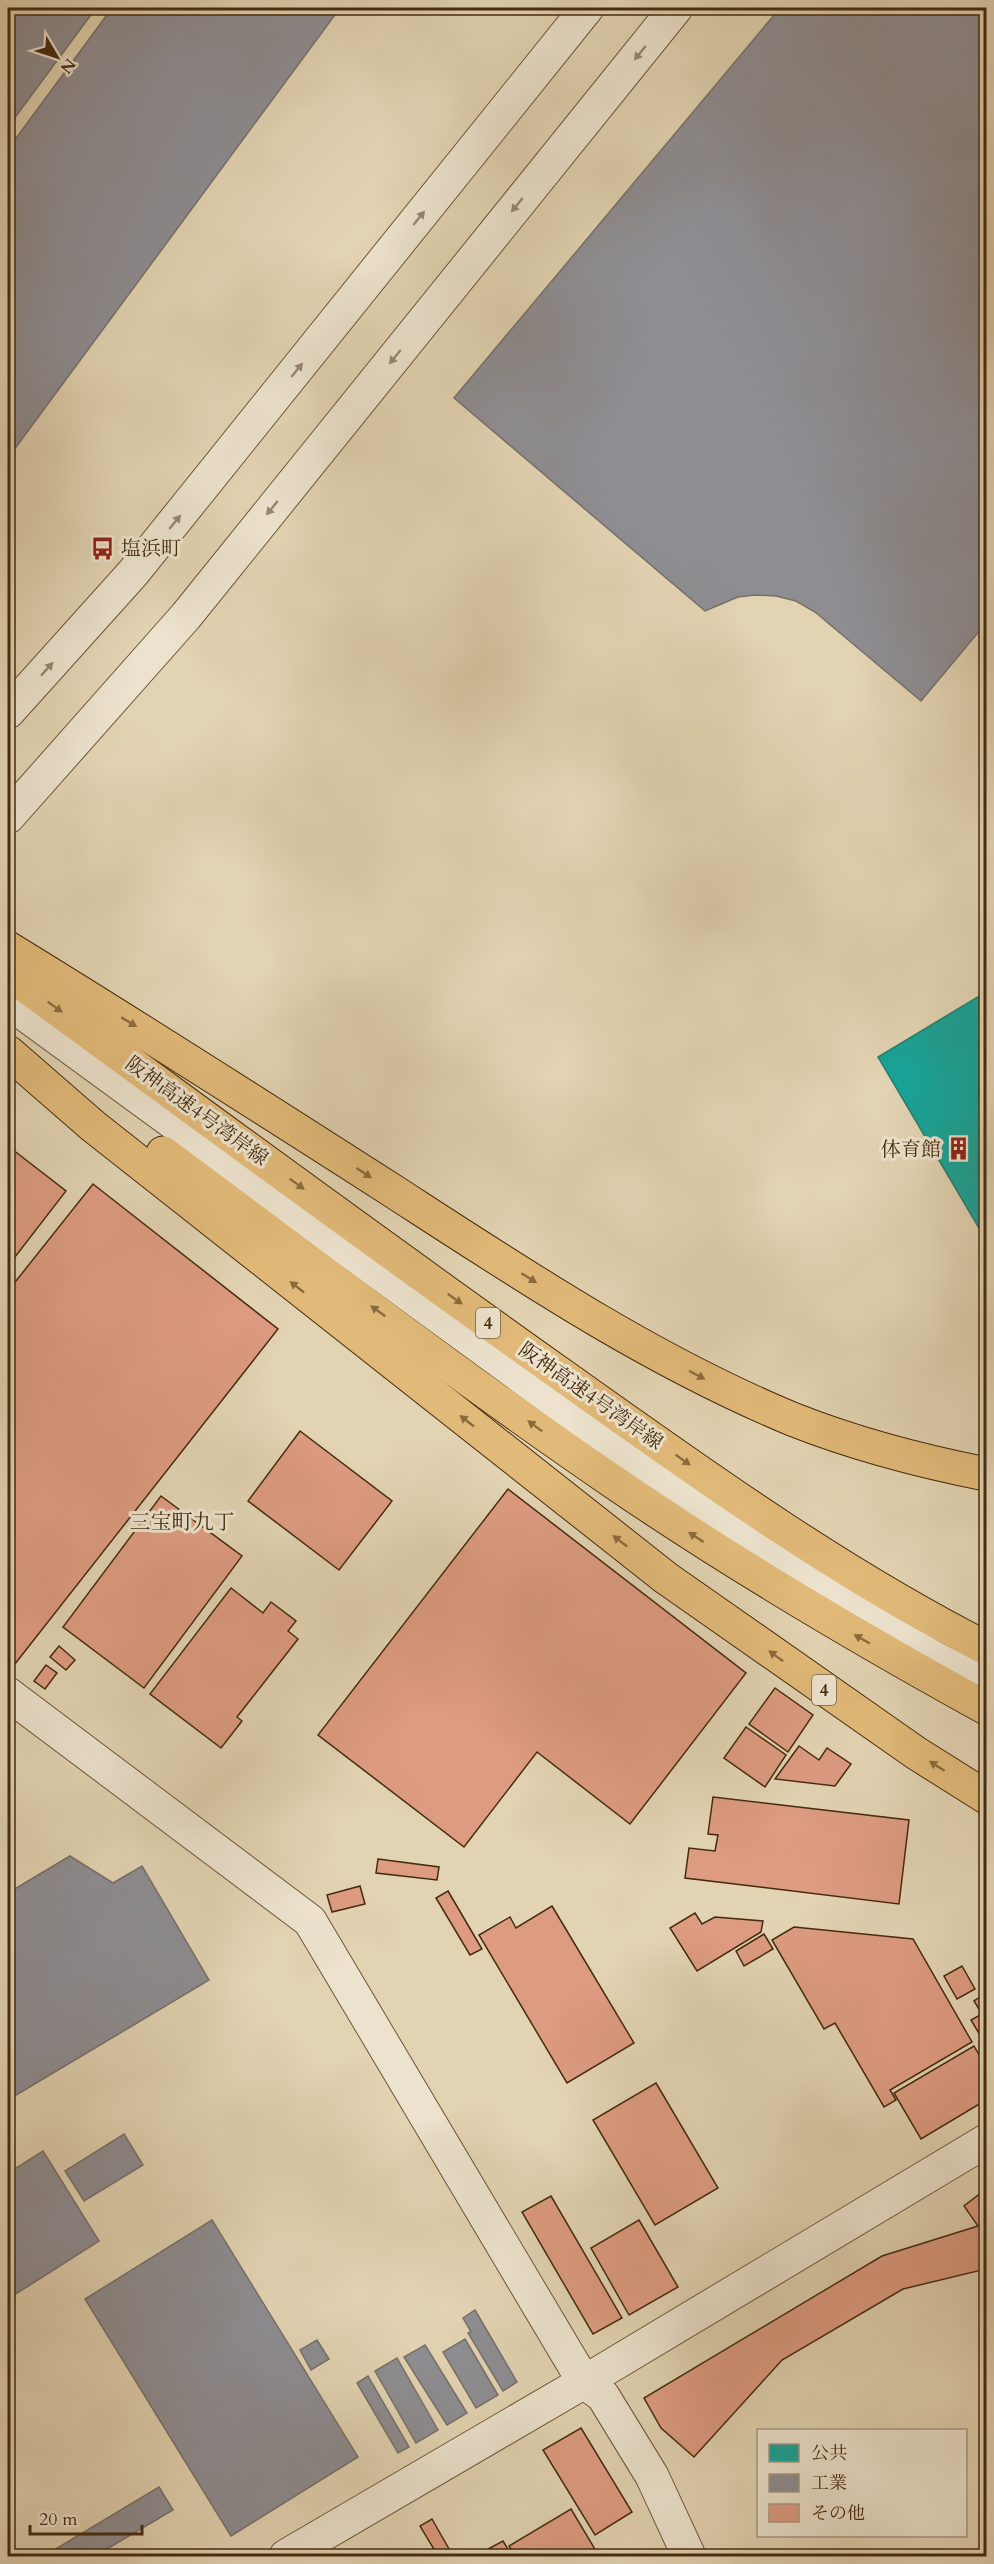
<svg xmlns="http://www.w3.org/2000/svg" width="994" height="2564" font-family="Cardo,'Noto Serif JP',serif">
<rect width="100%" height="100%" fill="#e2d3b2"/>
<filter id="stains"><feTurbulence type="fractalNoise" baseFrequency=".00333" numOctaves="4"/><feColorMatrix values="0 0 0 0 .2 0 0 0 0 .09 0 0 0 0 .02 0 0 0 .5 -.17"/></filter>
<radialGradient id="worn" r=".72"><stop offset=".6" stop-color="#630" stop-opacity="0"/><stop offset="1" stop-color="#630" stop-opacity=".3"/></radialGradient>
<polygon fill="#17a398" stroke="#257f6f" stroke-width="1.5" points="986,992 986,1240 878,1057"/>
<g fill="#8d8d92" stroke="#77706a" stroke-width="1.5">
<polygon points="8,8 96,8 8,127"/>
<polygon points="112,8 340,8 8,458 8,149"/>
<polygon points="780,8 986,8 986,623 921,701 815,612 796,601 776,596 755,595 738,597 705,611 454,398"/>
<polygon points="70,1856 113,1883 142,1866 209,1980 8,2100 8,1893"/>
<polygon points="124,2134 143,2165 84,2201 65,2171"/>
<polygon points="43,2151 99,2241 8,2299 8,2188 12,2185 8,2173"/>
<polygon points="212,2220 358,2457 231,2536 85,2299"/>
<polygon points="475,2310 517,2382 503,2391 468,2333 471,2332 463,2318"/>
<polygon points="465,2339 498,2395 476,2408 443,2352"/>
<polygon points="317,2340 329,2359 311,2370 300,2350"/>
<polygon points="425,2345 467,2413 447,2425 404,2357"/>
<polygon points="397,2358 438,2430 416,2443 375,2371"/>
<polygon points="368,2376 409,2447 398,2453 357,2383"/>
<polygon points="159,2487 173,2510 95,2556 44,2556"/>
</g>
<g fill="#dd9b81" stroke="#452b0e" stroke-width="1.5">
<polygon points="8,1146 66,1191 8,1266"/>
<polygon points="93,1184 278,1329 11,1669 8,1665 8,1291"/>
<polygon points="300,1431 392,1501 339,1570 248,1501"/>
<polygon points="508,1489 746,1673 630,1824 537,1752 464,1847 318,1735"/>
<polygon points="161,1496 242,1556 144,1688 63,1627"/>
<polygon points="231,1588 263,1613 271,1602 296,1621 288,1631 298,1639 237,1717 242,1721 221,1748 150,1694"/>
<polygon points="59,1646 75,1660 66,1670 50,1657"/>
<polygon points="46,1665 57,1673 45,1689 34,1681"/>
<polygon points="775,1688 813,1715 788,1752 749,1724"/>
<polygon points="746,1727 786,1755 765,1787 724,1758"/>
<polygon points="799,1746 819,1760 827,1748 851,1764 835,1786 775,1779"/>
<polygon points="713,1797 909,1820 899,1904 685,1878 689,1848 715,1851 718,1835 708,1834"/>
<polygon points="378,1859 439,1867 437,1880 376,1873"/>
<polygon points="360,1886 365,1904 332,1912 327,1895"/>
<polygon points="448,1891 482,1949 470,1955 436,1898"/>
<polygon points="552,1906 634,2043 567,2083 479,1935 510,1917 516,1928"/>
<polygon points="695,1913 702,1924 715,1917 763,1921 761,1932 697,1971 670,1928"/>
<polygon points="794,1927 913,1939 972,2042 890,2090 896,2100 884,2107 835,2023 824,2029 772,1940"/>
<polygon points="764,1934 773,1949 744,1966 736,1951"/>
<polygon points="962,1966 975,1989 957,1999 944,1976"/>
<polygon points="986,1993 986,2031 980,2035 971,2020 982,2014 974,2001"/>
<polygon points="986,2038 986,2055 979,2043"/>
<polygon points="974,2046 986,2067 986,2100 921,2139 894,2093"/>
<polygon points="656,2083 718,2188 655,2225 593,2120"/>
<polygon points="986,2189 986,2269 903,2289 782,2360 694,2457 661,2428 644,2398 882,2256 978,2226 964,2206"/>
<polygon points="551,2196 622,2318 593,2334 522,2212"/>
<polygon points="639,2220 678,2287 629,2315 591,2248"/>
<polygon points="581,2428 632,2512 595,2535 543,2450"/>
<polygon points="571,2509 599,2556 515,2556 509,2546"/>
<polygon points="432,2519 453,2556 438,2556 420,2526"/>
<polygon points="503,2541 512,2556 493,2556 488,2549"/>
</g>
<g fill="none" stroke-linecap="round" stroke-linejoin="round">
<defs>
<g id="minor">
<polyline points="8,712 133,573 587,8"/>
<polyline points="8,817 186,616 676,8"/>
<polyline points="8,1002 750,1544 936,1659 986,1683"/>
<polyline points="8,1694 310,1921 584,2382 603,2396 652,2476 689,2556"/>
<polyline points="286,2556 584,2382 986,2141"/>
</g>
<g id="highway">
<path d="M8,948c129,79 257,161 385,243 128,83 257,169 399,228 63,25 128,42 194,55"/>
<path d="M8,973c183,134 366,269 551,400 138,98 276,198 427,275"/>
<polyline points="8,1052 93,1126 666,1578 916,1753 986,1797"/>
<path d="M163,1153c150,111 298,225 452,330 120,82 244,155 371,225"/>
</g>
</defs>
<use href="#minor" stroke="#6c5537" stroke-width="35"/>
<use href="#highway" stroke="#452b0e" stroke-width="35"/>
<use href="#minor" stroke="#ece2cd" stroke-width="33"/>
<use href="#highway" stroke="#e1ba79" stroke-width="33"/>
</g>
<defs><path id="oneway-solid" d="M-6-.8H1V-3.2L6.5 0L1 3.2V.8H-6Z" transform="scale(1.5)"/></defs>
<g fill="#98866e">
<use href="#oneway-solid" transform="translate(640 53) rotate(129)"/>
<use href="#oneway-solid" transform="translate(517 205) rotate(129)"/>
<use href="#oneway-solid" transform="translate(419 218) rotate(-51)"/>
<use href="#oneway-solid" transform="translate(395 357) rotate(129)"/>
<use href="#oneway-solid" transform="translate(297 370) rotate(-51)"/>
<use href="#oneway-solid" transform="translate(272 508) rotate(129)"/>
<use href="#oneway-solid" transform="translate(175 522) rotate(-51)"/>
<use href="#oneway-solid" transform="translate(47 669) rotate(-48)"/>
</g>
<g fill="#8b6b3e">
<use href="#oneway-solid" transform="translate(55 1007) rotate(36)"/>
<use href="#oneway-solid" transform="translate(129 1022) rotate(31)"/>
<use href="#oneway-solid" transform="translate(364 1173) rotate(33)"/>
<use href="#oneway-solid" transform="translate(297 1184) rotate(36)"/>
<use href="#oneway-solid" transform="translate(529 1278) rotate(32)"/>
<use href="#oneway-solid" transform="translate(297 1287) rotate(-142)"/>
<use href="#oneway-solid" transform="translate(455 1299) rotate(35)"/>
<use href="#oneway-solid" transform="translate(378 1311) rotate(-144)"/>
<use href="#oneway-solid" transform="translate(697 1375) rotate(28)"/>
<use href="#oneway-solid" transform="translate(467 1421) rotate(-142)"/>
<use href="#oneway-solid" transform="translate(535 1426) rotate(-144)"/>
<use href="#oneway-solid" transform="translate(683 1460) rotate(35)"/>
<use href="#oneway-solid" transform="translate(696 1537) rotate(-147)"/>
<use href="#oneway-solid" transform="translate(620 1541) rotate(-142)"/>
<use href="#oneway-solid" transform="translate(862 1639) rotate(-150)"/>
<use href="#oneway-solid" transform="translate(776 1656) rotate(-144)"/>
<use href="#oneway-solid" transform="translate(937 1766) rotate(-148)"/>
</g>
<defs>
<symbol id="bus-bare" viewBox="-9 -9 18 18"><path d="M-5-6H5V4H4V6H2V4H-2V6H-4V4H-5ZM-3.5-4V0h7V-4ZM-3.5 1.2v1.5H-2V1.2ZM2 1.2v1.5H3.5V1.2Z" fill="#8f2418" stroke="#ece2cd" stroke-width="2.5" paint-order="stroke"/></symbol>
<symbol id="building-bare" viewBox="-9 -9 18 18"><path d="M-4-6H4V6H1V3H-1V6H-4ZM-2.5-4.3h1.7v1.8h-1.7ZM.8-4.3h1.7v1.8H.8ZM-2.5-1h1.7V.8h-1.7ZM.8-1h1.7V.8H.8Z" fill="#8f2418" stroke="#ece2cd" stroke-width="2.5" paint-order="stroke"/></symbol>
</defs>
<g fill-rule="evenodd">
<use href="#bus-bare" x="86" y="532" width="33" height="33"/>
<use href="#building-bare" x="942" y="1132" width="33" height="33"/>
</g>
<g text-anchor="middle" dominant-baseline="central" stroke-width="6" stroke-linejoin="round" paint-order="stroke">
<g fill="#ece2cd" stroke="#776247" stroke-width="1.5">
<rect x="476" y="1308" width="24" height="30" rx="4.5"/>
<rect x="812" y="1675" width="24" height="30" rx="4.5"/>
</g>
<g font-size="18" font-weight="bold" fill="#452b0e">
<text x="488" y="1323">4</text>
<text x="824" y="1690">4</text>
</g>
<g font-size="20" fill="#452b0e" stroke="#ece2cd" text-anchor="start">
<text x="121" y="548">塩浜町</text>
<text x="941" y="1149" text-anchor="end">体育館</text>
</g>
<g font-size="20" fill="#452b0e" stroke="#ece2cd">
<text transform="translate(197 1111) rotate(36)">阪神高速4号湾岸線</text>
<text transform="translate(591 1396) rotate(35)">阪神高速4号湾岸線</text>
</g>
<g font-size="21" fill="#452b0e" stroke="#ece2cd">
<text x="182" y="1522">三宝町九丁</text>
</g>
</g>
<rect width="994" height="2564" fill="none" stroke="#e2d3b2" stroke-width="30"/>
<rect x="9" y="9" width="976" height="2546" fill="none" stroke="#452b0e" stroke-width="3"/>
<rect x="15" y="15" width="964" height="2534" fill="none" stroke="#452b0e" stroke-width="1.5"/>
<rect x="757" y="2429" width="210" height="108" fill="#ece2cd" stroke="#a99981" stroke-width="1.5"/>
<rect x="769" y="2444" width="30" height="18" fill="#17a398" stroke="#a99981" stroke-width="1.5"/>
<text x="811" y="2459" font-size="18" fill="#452b0e">公共</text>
<rect x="769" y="2474" width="30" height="18" fill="#8d8d92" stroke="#a99981" stroke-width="1.5"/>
<text x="811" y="2489" font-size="18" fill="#452b0e">工業</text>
<rect x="769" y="2504" width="30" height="18" fill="#dd9b81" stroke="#a99981" stroke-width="1.5"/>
<text x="811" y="2519" font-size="18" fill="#452b0e">その他</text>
<g transform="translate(57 57) rotate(129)" stroke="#ece2cd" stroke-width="4.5" paint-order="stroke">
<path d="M0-4.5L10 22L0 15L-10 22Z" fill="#452b0e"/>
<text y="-9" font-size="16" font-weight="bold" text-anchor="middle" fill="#452b0e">N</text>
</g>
<path d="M30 2525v9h112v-9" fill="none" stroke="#452b0e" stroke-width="3"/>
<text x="39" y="2525" font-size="18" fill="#452b0e" stroke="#ece2cd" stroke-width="4.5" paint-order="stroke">20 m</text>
<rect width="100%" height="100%" filter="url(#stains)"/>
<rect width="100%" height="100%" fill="url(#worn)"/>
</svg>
